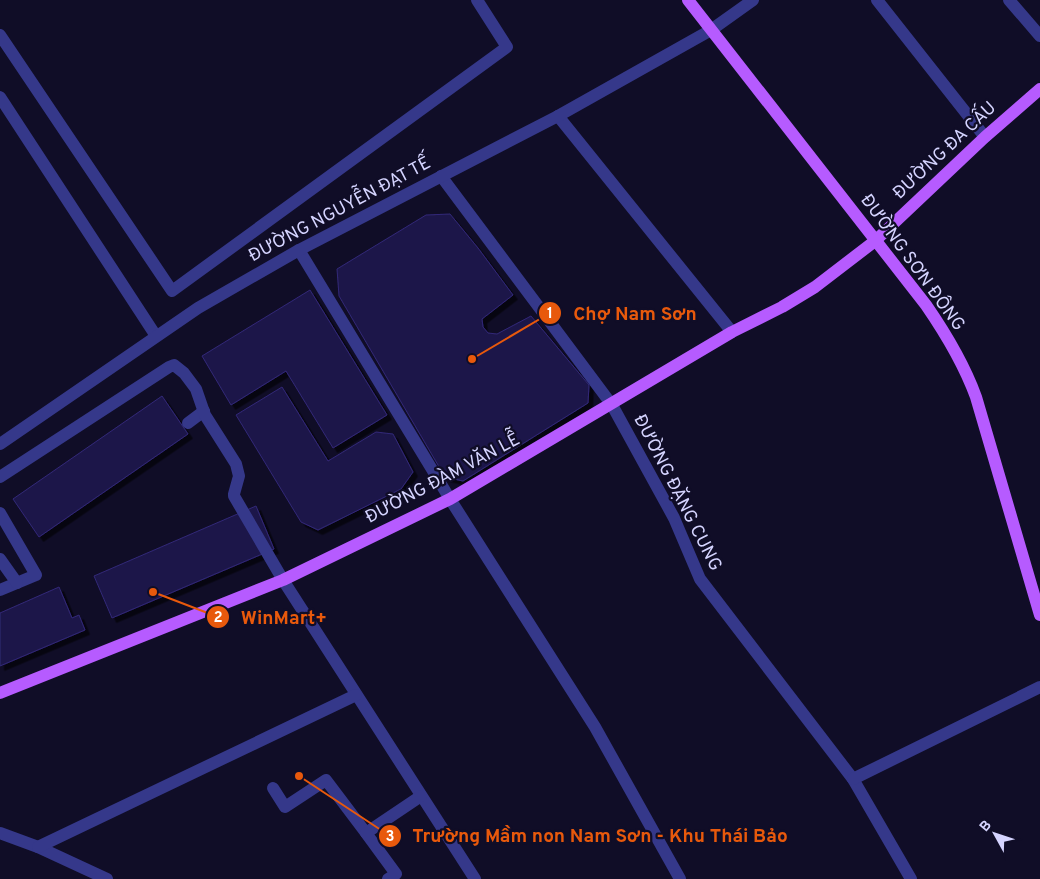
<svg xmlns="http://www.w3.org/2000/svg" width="1040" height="879" font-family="Overpass,sans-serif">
<defs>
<filter id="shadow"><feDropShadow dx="4.5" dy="4.5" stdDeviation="0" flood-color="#0009"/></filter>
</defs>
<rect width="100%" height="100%" fill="#100d27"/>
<g fill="#1e184a" stroke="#322878" filter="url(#shadow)">
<polygon points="450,214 478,248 513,295 482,319 483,327 488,333 497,334 531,316 589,385 588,403 463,481 445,477 339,296 337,269 426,215"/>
<polygon points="310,290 387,415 333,448 286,371 231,405 202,356"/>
<polygon points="282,387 328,461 376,432 393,434 413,472 401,489 318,530 301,522 236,415"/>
<polygon points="162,396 188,434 39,537 13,499"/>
<polygon points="256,506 274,549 112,618 94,576"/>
<polygon points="59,587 72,618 79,615 85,630 0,666 0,613"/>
</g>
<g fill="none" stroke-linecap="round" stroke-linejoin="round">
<g stroke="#35388a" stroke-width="12">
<polyline points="877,0 985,137"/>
<polyline points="1009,0 1040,36"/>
<polyline points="0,35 172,291 507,47 477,0"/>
<polyline points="0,97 156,336"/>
<polyline points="558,116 732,332"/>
<polyline points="441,176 612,405 674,518 700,579 853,779 911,879"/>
<polyline points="299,250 450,499 595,727 680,879"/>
<polyline points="188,423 204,411"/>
<polyline points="0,444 198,308 299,250 558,116 711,30 753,0"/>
<polyline points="0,477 169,367 174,365 184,373 196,389 205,415 236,464 239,476 234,494 234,496 283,580 475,879"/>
<polyline points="0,513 36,575 0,590"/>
<polyline points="0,559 17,583"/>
<polyline points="853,779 1040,687"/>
<polyline points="273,788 285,807 326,780 366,833"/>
<polyline points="0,833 38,847 107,879"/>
<polyline points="38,847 356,695"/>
<polyline points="388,879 396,874 366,833 421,796"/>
</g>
<g stroke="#b65bff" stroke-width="12">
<path d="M688,0l238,305c20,29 38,59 50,92l64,218"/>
<polyline points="0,693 283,580 450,499 732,332 782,307 815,287 875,241 985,137 1040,89"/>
</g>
</g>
<g text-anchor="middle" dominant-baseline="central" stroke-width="4.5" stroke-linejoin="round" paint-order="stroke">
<g font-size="18" fill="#d5d4ff" stroke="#100d27">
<text transform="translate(945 151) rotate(-43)">ĐƯỜNG ĐA CẤU</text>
<text transform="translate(340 210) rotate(-28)">ĐƯỜNG NGUYỄN ĐẠT TẾ</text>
<text transform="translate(912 263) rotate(54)">ĐƯỜNG SƠN ĐÔNG</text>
<text transform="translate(443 479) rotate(-28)">ĐƯỜNG ĐÀM VĂN LỄ</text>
<text transform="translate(677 493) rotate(63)">ĐƯỜNG ĐẶNG CUNG</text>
</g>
</g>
<path fill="none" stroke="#e8590c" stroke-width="2" d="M472 359L550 313M153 592L218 617M299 776L390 836"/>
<g fill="#e8590c" stroke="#100d27" stroke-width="2">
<circle cx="472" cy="359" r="5"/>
<circle cx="153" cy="592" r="5"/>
<circle cx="299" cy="776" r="5"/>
<circle cx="550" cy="313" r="12"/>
<circle cx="218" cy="617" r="12"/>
<circle cx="390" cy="836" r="12"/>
</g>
<g font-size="15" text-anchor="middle" font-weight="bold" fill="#fff">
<text x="550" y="318">1</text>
<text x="218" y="622">2</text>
<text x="390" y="841">3</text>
</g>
<g font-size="19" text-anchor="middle" font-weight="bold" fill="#e8590c" stroke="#100d27" stroke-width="4.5" stroke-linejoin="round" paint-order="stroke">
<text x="635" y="320">Chợ Nam Sơn</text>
<text x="284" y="624">WinMart+</text>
<text x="600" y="842">Trường Mầm non Nam Sơn - Khu Thái Bảo</text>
</g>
<g transform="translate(995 834) rotate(310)" stroke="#100d27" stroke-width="4" paint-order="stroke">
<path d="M0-4L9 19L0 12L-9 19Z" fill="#d5d4ff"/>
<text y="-8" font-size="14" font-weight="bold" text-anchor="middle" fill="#d5d4ff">B</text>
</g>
</svg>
